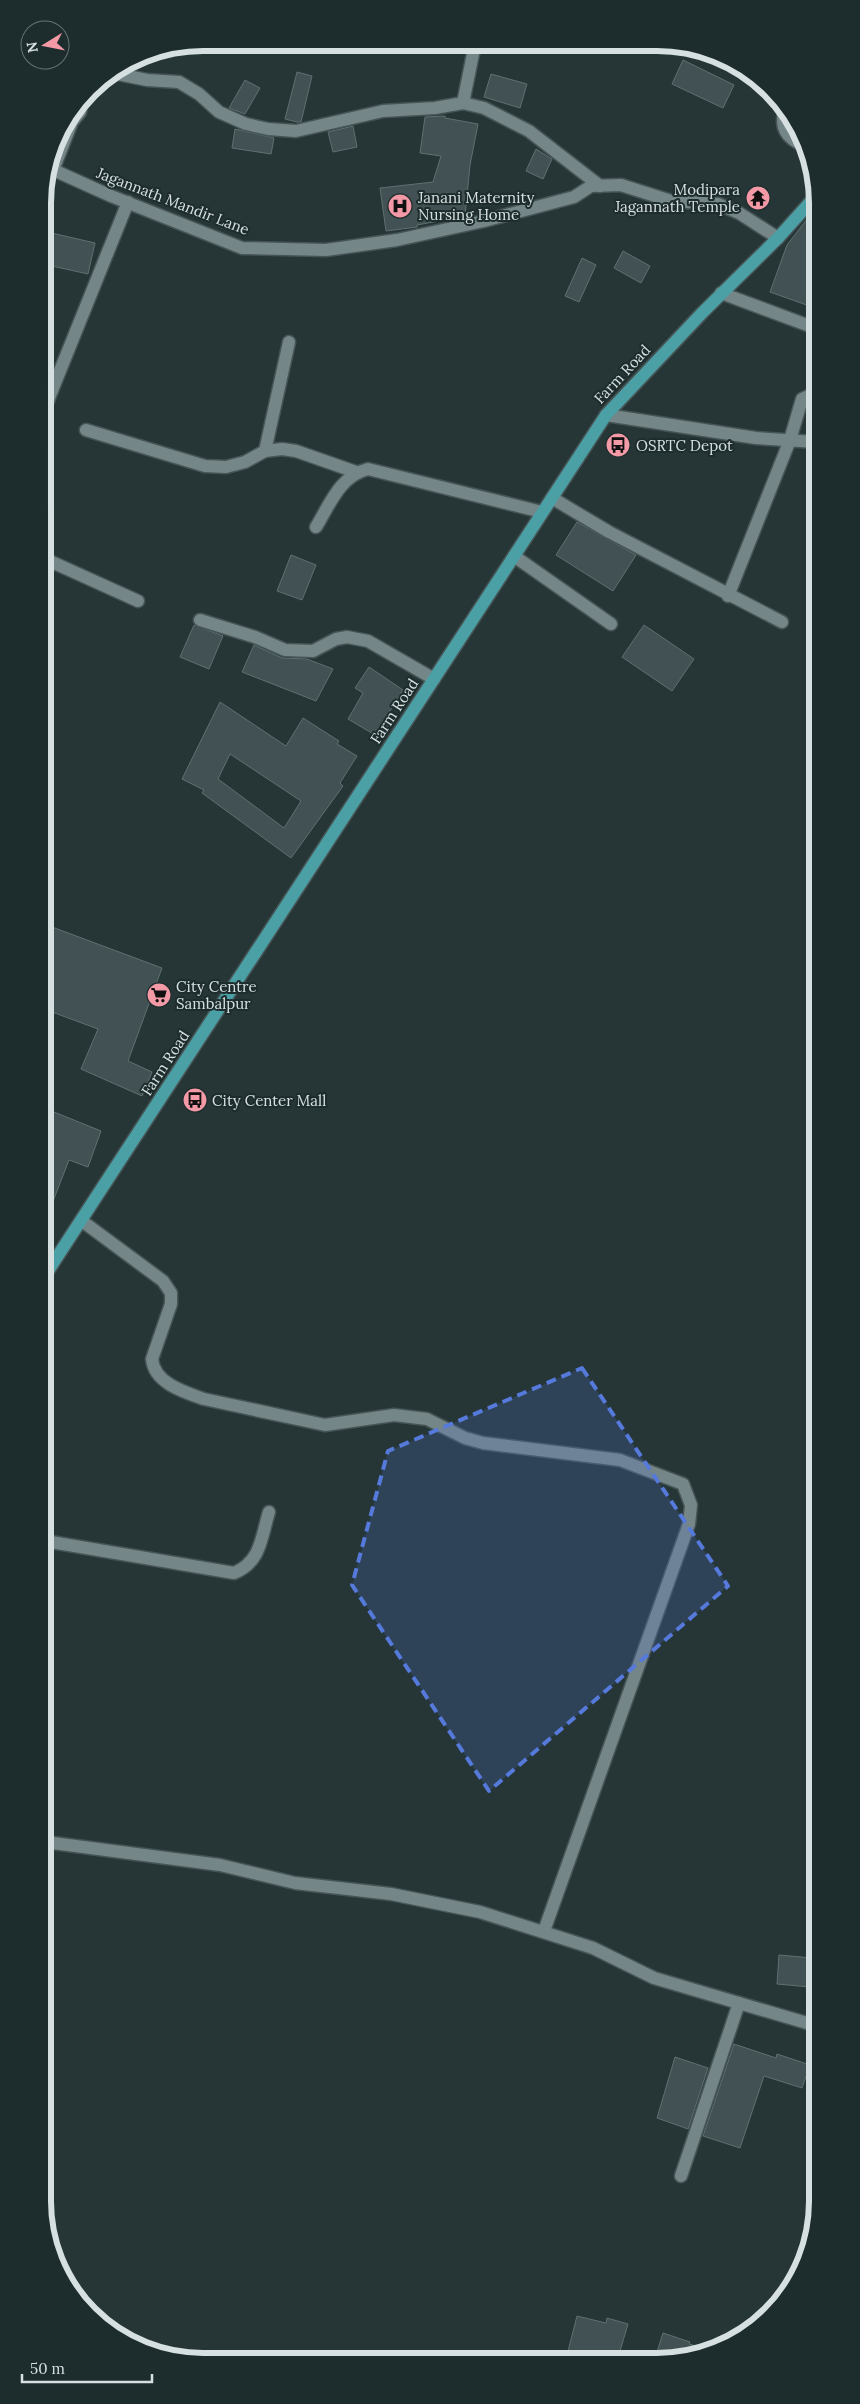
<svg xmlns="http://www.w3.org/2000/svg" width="860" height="2404" font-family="Lora,serif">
<rect width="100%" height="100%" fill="#263637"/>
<g fill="#425254" stroke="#5f7071" fill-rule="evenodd">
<polygon points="683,60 734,85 723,108 672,84"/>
<polygon points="297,72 312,76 301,122 297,122 285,119"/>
<polygon points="491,74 527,84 520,108 484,97"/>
<polygon points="245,80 260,88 245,114 229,108"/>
<polygon points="445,116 445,118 478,124 470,165 465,216 417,225 417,227 386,231 380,188 433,182 441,156 420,153 425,117"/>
<polygon points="353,126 357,147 333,152 328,132"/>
<polygon points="235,129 274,138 271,154 232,148"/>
<polygon points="536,149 552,159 543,179 526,171"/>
<polygon points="814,210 815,295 815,308 770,292 787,245"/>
<polygon points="43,231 95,243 88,274 43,264"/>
<polygon points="623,251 650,266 641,283 614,268"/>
<polygon points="582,258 596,265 579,302 565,296"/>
<polygon points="577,522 636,555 613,591 556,555"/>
<polygon points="291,555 316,565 302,600 277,591"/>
<polygon points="194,625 223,636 209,669 180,657"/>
<polygon points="644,625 694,659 672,691 622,657"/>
<polygon points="254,645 282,658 307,659 333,669 316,701 242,672"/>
<polygon points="369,667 403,690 383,722 388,725 380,738 348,719 363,693 355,688"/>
<path d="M220,702l66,44 17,-28 36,23 -2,3 20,12 -17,27 3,3 -52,72 -89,-65 2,-3 -22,-11zM230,754l71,47 -17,27 -66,-49z"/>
<polygon points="44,924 162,968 128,1061 152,1072 142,1096 81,1069 98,1029 44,1009"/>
<polygon points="44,1108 101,1131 88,1167 69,1160 45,1222"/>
<polygon points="779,1955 812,1958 810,1987 777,1984"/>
<polygon points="734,2044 776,2058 777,2054 810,2065 802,2088 764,2076 740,2148 703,2136"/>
<polygon points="675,2057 708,2068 688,2129 657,2118"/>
<polygon points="577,2316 606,2323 607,2318 628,2324 618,2358 592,2351 590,2358 567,2355"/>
<polygon points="663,2333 690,2342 689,2344 710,2350 689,2358 655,2358"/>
</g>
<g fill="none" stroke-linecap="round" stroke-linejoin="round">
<defs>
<g id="minor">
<polyline points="113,73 147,80 179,82 199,94 219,112 246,124 268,129 296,131 383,111 435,108 463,103 484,108 529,131 600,186"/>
<polyline points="463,103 475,44"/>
<path d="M785,109c-6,19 2,30 20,37"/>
<polyline points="49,168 111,196 242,248 326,250 397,240 484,221 574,197 591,186 621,185 671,201 718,204 739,213 778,238"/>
<polyline points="53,170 72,122 80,112 82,102"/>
<polyline points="721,293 815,328"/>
<polyline points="43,413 128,202"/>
<polyline points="606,415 756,438 815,442"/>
<polyline points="86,430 205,466 226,467 245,462 265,451 282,449 296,451 356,472"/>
<polyline points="265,451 289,342"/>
<polyline points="552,498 609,532 782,622"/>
<path d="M316,527c14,-23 24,-51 52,-58l174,43"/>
<polyline points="514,556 611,624"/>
<polyline points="43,558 138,601"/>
<polyline points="728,596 790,440 802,399 815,393"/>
<polyline points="200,620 255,637 285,650 313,651 336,639 347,637 368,641 434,679"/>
<path d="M82,1221l81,60 8,12v11l-19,55c2,24 32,33 52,40l121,26 69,-10 33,4 38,19 18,5 137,17 63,24 8,21 -2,19 -145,407"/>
<path d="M45,1541l189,32c27,-11 27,-35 35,-61"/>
<polyline points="45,1842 220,1865 295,1883 391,1894 480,1912 593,1948 654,1978 817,2026"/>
<polyline points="681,2176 739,2003"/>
</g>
<polyline id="major" points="44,1277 606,415 702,313 778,238 814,198"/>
</defs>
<use href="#minor" stroke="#465455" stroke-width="15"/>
<use href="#major" stroke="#465455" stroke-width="15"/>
<use href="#minor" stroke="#758688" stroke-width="12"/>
<use href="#major" stroke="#4ba0a6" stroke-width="12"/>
</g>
<path fill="#557adb" fill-opacity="0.2" stroke="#557adb" stroke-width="4" stroke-dasharray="10 6" stroke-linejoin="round" d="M582,1368l146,218 -239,205 -137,-206 36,-134z"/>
<defs>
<symbol id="temple-disc" viewBox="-11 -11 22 22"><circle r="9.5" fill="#f49aa6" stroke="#1d2c2d"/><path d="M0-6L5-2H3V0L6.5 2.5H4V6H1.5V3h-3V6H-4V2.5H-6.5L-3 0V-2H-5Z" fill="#111"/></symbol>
<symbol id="hospital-disc" viewBox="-11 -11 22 22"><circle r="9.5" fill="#f49aa6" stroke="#1d2c2d"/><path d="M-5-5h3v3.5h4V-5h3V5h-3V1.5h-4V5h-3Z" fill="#111"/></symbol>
<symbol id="bus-disc" viewBox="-11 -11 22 22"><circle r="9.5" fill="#f49aa6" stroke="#1d2c2d"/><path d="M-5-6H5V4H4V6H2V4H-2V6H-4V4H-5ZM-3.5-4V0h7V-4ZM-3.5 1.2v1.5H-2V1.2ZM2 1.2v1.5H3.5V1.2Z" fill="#111"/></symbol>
<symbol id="supermarket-disc" viewBox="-11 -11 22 22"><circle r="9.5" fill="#f49aa6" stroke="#1d2c2d"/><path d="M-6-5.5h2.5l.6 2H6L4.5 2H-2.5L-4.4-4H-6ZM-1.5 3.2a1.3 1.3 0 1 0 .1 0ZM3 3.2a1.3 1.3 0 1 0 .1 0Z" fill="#111"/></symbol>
</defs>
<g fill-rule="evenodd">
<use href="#temple-disc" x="744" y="184" width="28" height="28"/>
<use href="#hospital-disc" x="386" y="192" width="28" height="28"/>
<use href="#bus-disc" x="604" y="431" width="28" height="28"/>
<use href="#supermarket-disc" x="145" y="981" width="28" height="28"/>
<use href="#bus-disc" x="181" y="1086" width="28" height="28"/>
</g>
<g text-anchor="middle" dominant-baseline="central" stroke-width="4" stroke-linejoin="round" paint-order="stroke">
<g font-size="15" fill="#d7e0e1" stroke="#1d2c2d" text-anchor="start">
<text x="740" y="189" text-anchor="end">Modipara<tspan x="740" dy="17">Jagannath Temple</tspan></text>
<text x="418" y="197">Janani Maternity<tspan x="418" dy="17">Nursing Home</tspan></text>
<text x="636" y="445">OSRTC Depot</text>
<text x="176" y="986">City Centre<tspan x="176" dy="17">Sambalpur</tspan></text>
<text x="212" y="1100">City Center Mall</text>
</g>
<g font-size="15" fill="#d7e0e1" stroke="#1d2c2d">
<text transform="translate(173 201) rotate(21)">Jagannath Mandir Lane</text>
<text transform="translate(622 374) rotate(-47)">Farm Road</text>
<text transform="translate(394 711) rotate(-57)">Farm Road</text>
<text transform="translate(165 1063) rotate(-57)">Farm Road</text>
</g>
</g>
<path d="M0 0H860V2404H0ZM203 51H657A152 152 0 0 1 809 203V2201A152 152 0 0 1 657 2353H203A152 152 0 0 1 51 2201V203A152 152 0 0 1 203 51Z" fill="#1d2c2d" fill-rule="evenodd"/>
<path fill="none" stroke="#d7e0e1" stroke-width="6" d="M203 51H657A152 152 0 0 1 809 203V2201A152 152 0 0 1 657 2353H203A152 152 0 0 1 51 2201V203A152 152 0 0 1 203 51Z"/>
<g transform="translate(45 45) rotate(260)"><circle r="24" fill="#1d2c2d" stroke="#677475"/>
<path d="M0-4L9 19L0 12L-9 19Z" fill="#f49aa6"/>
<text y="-8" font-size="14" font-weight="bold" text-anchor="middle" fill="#d7e0e1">N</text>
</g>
<path d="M22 2374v8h130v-8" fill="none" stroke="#d7e0e1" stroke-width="2.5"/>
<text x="30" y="2374" font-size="15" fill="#d7e0e1" stroke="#1d2c2d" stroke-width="4" paint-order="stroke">50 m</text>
</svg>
